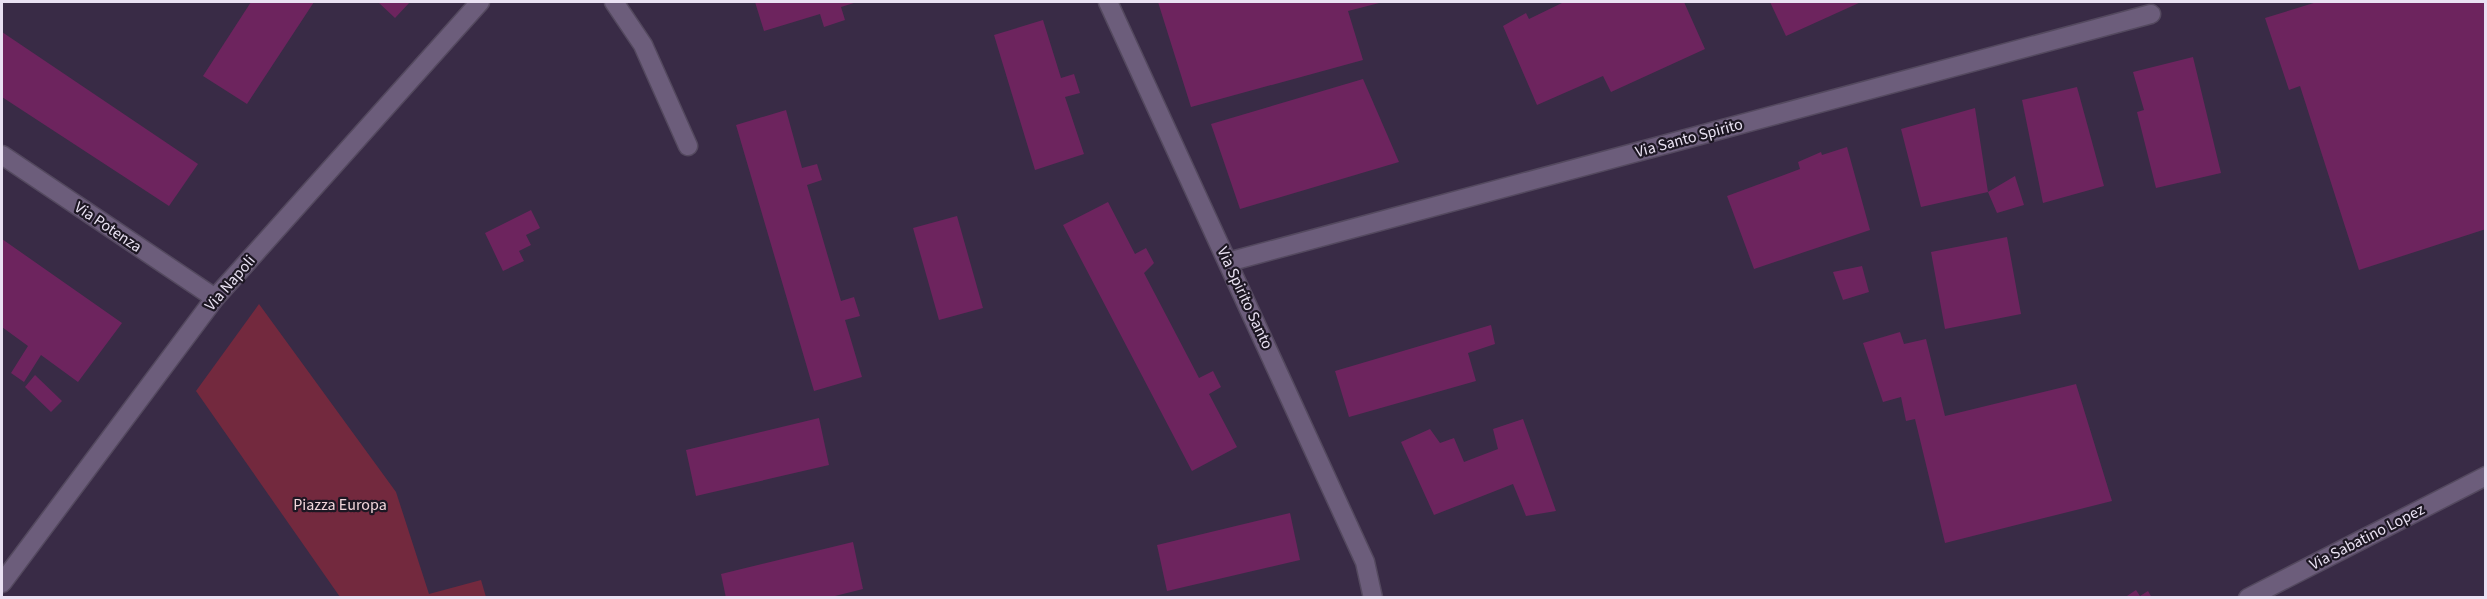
<svg xmlns="http://www.w3.org/2000/svg" width="2487" height="599" font-family="'Source Sans 3',sans-serif">
<rect width="100%" height="100%" fill="#392b46"/>
<polygon fill="#73293e" points="259,304 396,492 429,594 481,580 486,597 340,597 196,391"/>
<g fill="#6d245e">
<polygon points="251,2 314,2 247,104 203,76"/>
<polygon points="378,2 410,2 395,18"/>
<polygon points="755,2 857,2 841,7 845,20 824,27 820,14 764,31"/>
<polygon points="1158,2 1383,2 1348,11 1363,60 1191,107"/>
<polygon points="1564,2 1684,2 1705,49 1611,92 1603,76 1537,105 1503,26 1526,13 1529,19"/>
<polygon points="1770,2 1861,2 1786,36"/>
<polygon points="2317,2 2486,2 2486,229 2359,270 2300,86 2289,90 2265,18"/>
<polygon points="1043,20 1061,78 1074,74 1080,93 1065,97 1084,154 1035,170 994,35"/>
<polygon points="2,32 198,164 169,206 2,97"/>
<polygon points="2193,57 2221,173 2156,188 2137,112 2144,110 2133,72"/>
<polygon points="1363,79 1399,162 1240,209 1211,124"/>
<polygon points="2077,87 2104,186 2043,203 2022,100"/>
<polygon points="1975,108 1988,192 2015,176 2024,205 1997,213 1988,192 1921,207 1901,129"/>
<polygon points="786,110 802,168 817,164 822,180 807,185 841,301 854,297 860,316 845,320 862,377 814,391 736,125"/>
<polygon points="1847,147 1870,230 1754,269 1727,196 1800,169 1798,162 1821,152 1822,155"/>
<polygon points="1108,202 1135,254 1146,248 1154,263 1144,273 1199,378 1213,371 1221,387 1209,394 1237,447 1192,471 1063,225"/>
<polygon points="531,210 540,228 526,235 531,245 519,251 524,261 503,271 485,233"/>
<polygon points="957,216 983,308 939,320 913,228"/>
<polygon points="2007,237 2021,314 1945,329 1931,252"/>
<polygon points="2,239 122,323 78,382 41,355 24,382 11,373 28,346 2,327"/>
<polygon points="1862,266 1869,292 1843,300 1833,272"/>
<polygon points="1491,325 1495,344 1468,353 1476,381 1349,417 1335,371"/>
<polygon points="1900,332 1904,344 1926,339 1945,416 2076,384 2112,501 1945,543 1915,419 1906,421 1901,397 1883,402 1863,343"/>
<polygon points="35,375 62,401 51,412 25,387"/>
<polygon points="819,418 829,465 696,496 686,450"/>
<polygon points="1523,419 1556,511 1526,516 1513,484 1434,515 1401,442 1430,429 1440,443 1454,438 1464,462 1498,449 1493,429"/>
<polygon points="1290,513 1300,560 1167,591 1157,545"/>
<polygon points="853,542 863,589 827,598 726,598 721,574"/>
<polygon points="2136,590 2140,596 2148,591 2152,598 2124,598"/>
</g>
<g fill="none" stroke-linecap="round" stroke-linejoin="round">
<defs>
<g id="minor">
<polyline points="614,2 643,45 688,146"/>
<polyline points="1108,2 1365,562 1373,598"/>
<polyline points="2,155 215,298"/>
<polyline points="1228,262 2151,14"/>
<polyline points="2,583 215,298 480,2"/>
<polyline points="2248,598 2486,476"/>
</g>
</defs>
<use href="#minor" stroke="#54495f" stroke-width="21"/>
<use href="#minor" stroke="#6c5d7b" stroke-width="18"/>
</g>
<g text-anchor="middle" dominant-baseline="central" stroke-width="4.5" stroke-linejoin="round" paint-order="stroke">
<g font-size="16" fill="#e9e1f2" stroke="#1d1723">
<text transform="translate(1689 138) rotate(-15)">Via Santo Spirito</text>
<text transform="translate(108 227) rotate(34)">Via Potenza</text>
<text transform="translate(230 283) rotate(-49)">Via Napoli</text>
<text transform="translate(1245 298) rotate(65)">Via Spirito Santo</text>
<text transform="translate(2367 537) rotate(-27)">Via Sabatino Lopez</text>
</g>
<g font-size="16" fill="#f2d6db" stroke="#1d1723">
<text x="340" y="505">Piazza Europa</text>
</g>
</g>
<rect width="2487" height="599" fill="none" stroke="#e9e1f2" stroke-width="6"/>
</svg>
